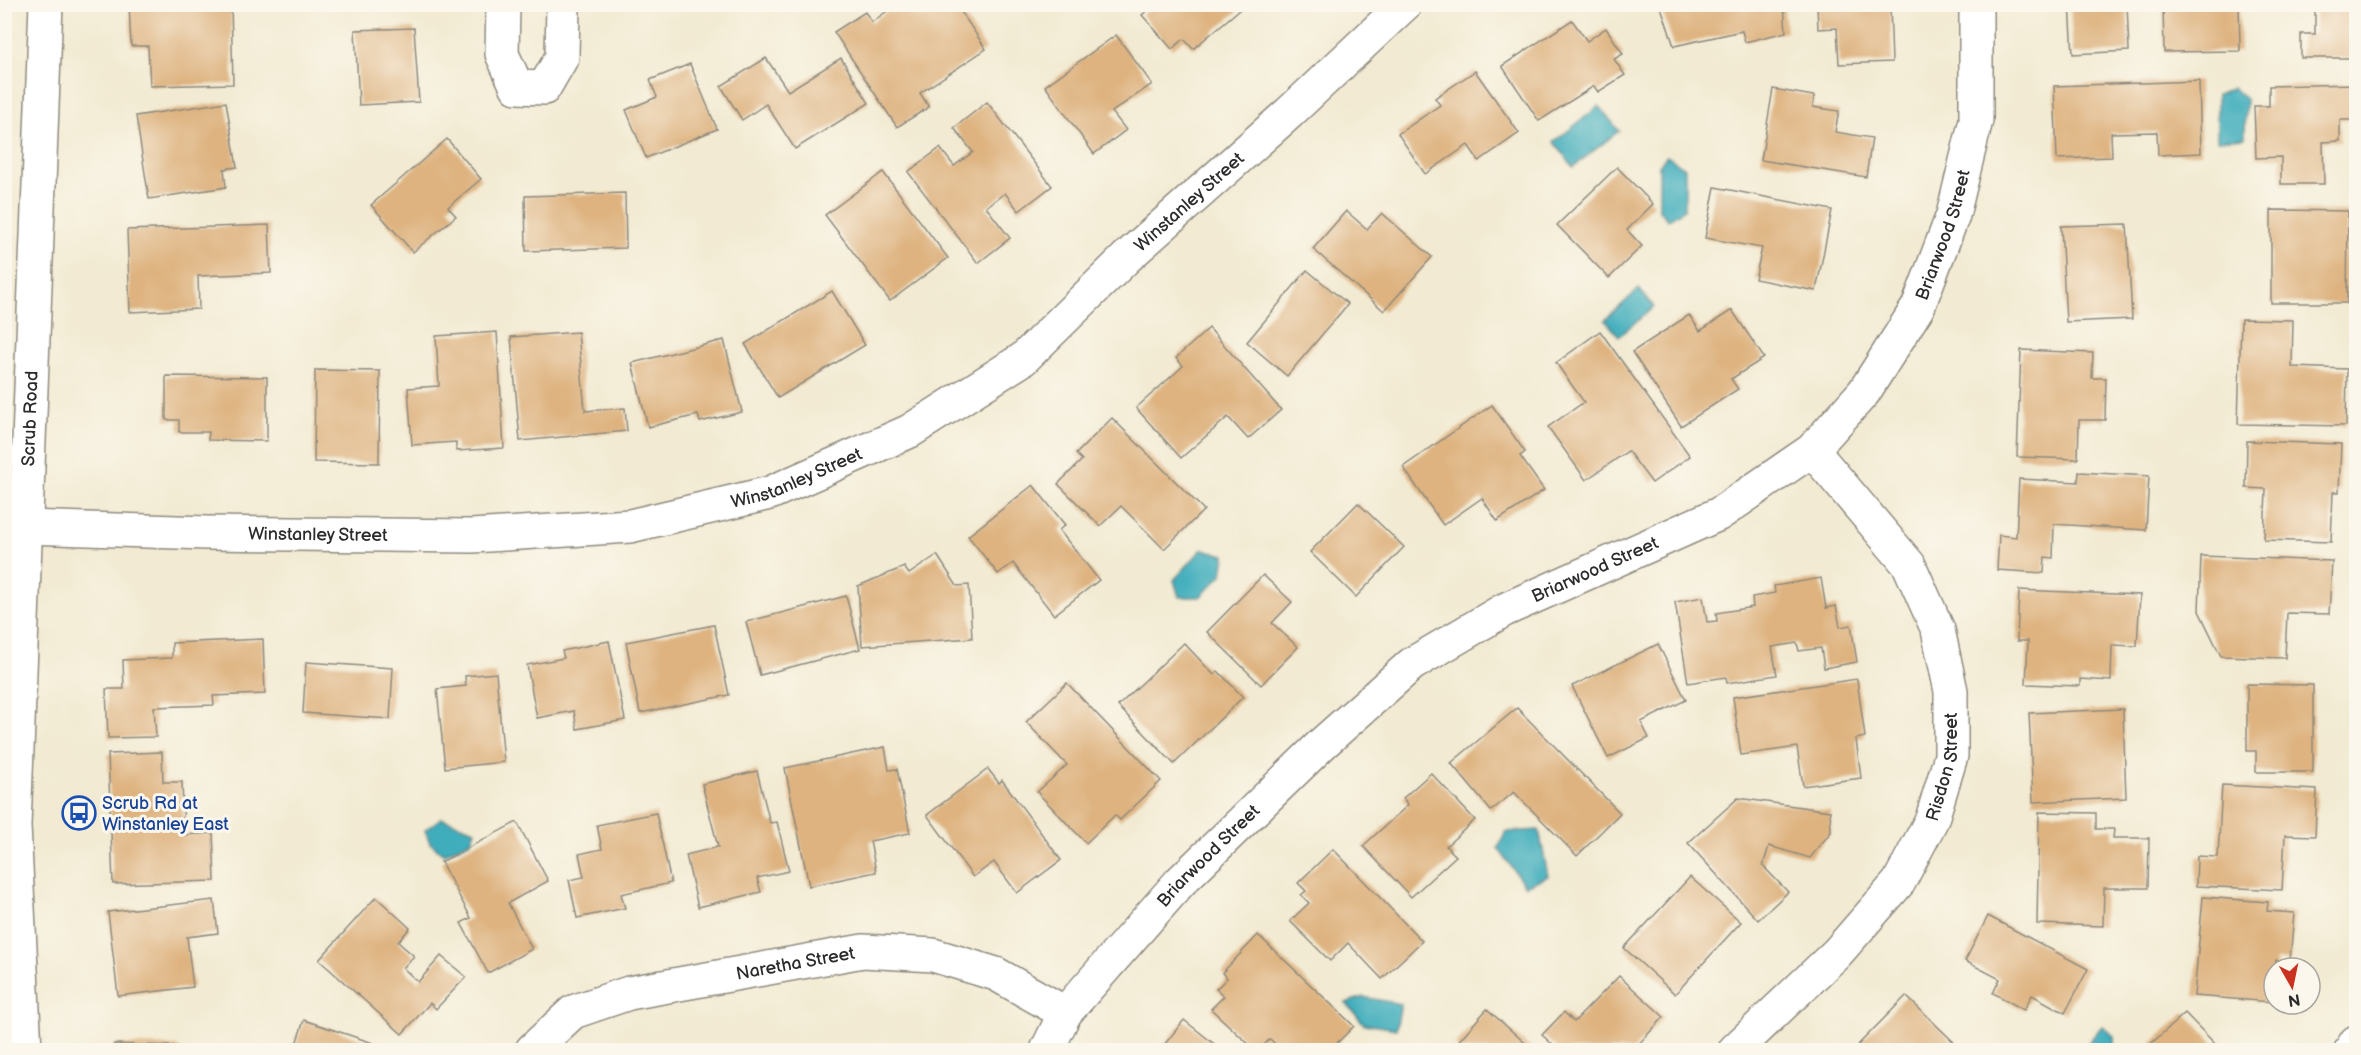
<svg xmlns="http://www.w3.org/2000/svg" width="2361" height="1055" font-family="'Balsamiq Sans',sans-serif">
<rect width="100%" height="100%" fill="#fbf7ec"/>
<filter id="ink" filterUnits="userSpaceOnUse"><feTurbulence type="fractalNoise" baseFrequency=".0167" numOctaves="2"/><feDisplacementMap in="SourceGraphic" scale="12" xChannelSelector="R" yChannelSelector="G"/><feConvolveMatrix kernelMatrix="1 2 1 2 8 2 1 2 1" color-interpolation-filters="sRGB"/></filter>
<filter id="wash" filterUnits="userSpaceOnUse"><feTurbulence type="fractalNoise" baseFrequency=".008" numOctaves="4" result="noise"/><feDisplacementMap in="SourceGraphic" scale="24" xChannelSelector="R" yChannelSelector="G"/><feGaussianBlur stdDeviation="1.35" result="paint"/><feColorMatrix in="noise" values="0 0 0 0 0 0 0 0 0 0 0 0 0 0 0 0 0 1.4 0 .05"/><feComposite in="paint" operator="in"/></filter>
<g filter="url(#wash)">
<rect width="100%" height="100%" fill="#f2ead2"/>
<g fill="#3fadbc" stroke="#356c74" stroke-width="1.5">
<polygon points="2233,88 2246,99 2245,138 2217,140 2217,95"/>
<polygon points="1599,106 1619,131 1573,167 1554,142"/>
<polygon points="1667,156 1685,168 1685,208 1668,220 1659,210 1659,165"/>
<polygon points="1639,289 1654,307 1619,336 1605,320"/>
<polygon points="1202,549 1225,555 1222,575 1200,597 1179,597 1174,580"/>
<polygon points="441,818 475,830 471,841 444,854 430,843 425,830"/>
<polygon points="1539,830 1548,876 1525,886 1498,848 1506,832"/>
<polygon points="1363,997 1401,1004 1396,1029 1364,1024 1346,1003"/>
<polygon points="2102,1026 2114,1036 2114,1044 2108,1050 2082,1050"/>
</g>
<g id="blocks">
<g fill="#deb380">
<polygon points="129,4 231,4 233,84 150,86 148,46 131,46"/>
<polygon points="893,4 956,4 986,49 920,93 929,107 897,127 834,32 865,12 872,22 894,6"/>
<polygon points="1154,4 1246,4 1193,49 1184,39 1172,49 1142,15"/>
<polygon points="1660,4 1784,4 1786,32 1745,42 1742,31 1674,46"/>
<polygon points="1817,4 1890,4 1892,62 1839,64 1837,28 1818,29"/>
<polygon points="2070,4 2127,4 2129,51 2073,54"/>
<polygon points="2163,4 2239,4 2240,51 2164,52"/>
<polygon points="2315,4 2356,4 2356,58 2301,58 2301,34 2315,34"/>
<polygon points="1572,20 1587,41 1606,28 1623,54 1614,59 1625,75 1598,92 1594,86 1539,121 1502,66"/>
<polygon points="414,28 419,102 359,105 355,30"/>
<polygon points="1116,35 1152,84 1112,112 1126,130 1094,154 1045,86"/>
<polygon points="766,58 788,91 841,58 869,103 795,149 766,104 742,120 721,86"/>
<polygon points="690,64 717,129 646,158 626,110 657,97 650,80"/>
<polygon points="1475,71 1519,133 1479,161 1468,145 1425,174 1398,134 1440,105 1435,98"/>
<polygon points="2199,81 2201,153 2158,155 2157,132 2111,133 2112,157 2057,159 2054,86"/>
<polygon points="2356,84 2356,120 2340,120 2340,141 2323,142 2324,184 2281,184 2281,157 2256,158 2254,106 2269,106 2269,86"/>
<polygon points="1773,89 1814,96 1813,107 1839,111 1835,132 1872,138 1866,177 1761,160"/>
<polygon points="226,102 237,167 224,169 226,187 149,199 136,116"/>
<polygon points="987,102 1052,186 1019,211 1005,193 986,207 1010,238 978,263 908,172 940,148 954,166 973,152 954,128"/>
<polygon points="447,139 481,179 448,207 456,216 413,252 371,205"/>
<polygon points="1617,167 1653,204 1627,230 1642,246 1609,278 1557,225"/>
<polygon points="883,172 948,258 890,301 825,215"/>
<polygon points="1715,187 1832,210 1816,291 1755,279 1762,248 1705,238"/>
<polygon points="625,193 626,248 526,251 525,196"/>
<polygon points="2271,210 2348,211 2347,303 2271,303"/>
<polygon points="1346,211 1367,229 1382,213 1432,257 1384,311 1313,249"/>
<polygon points="2127,224 2132,319 2066,322 2061,226"/>
<polygon points="269,225 271,273 198,276 199,309 130,312 127,230"/>
<polygon points="1307,270 1348,304 1287,376 1247,342"/>
<polygon points="832,291 865,345 778,398 745,344"/>
<polygon points="1732,310 1764,358 1731,379 1738,389 1681,426 1632,352 1689,315 1700,331"/>
<polygon points="2241,319 2293,320 2292,367 2347,369 2346,426 2238,424"/>
<polygon points="1209,328 1281,410 1248,439 1228,417 1181,458 1136,408 1183,366 1176,358"/>
<polygon points="1600,331 1690,456 1652,483 1628,451 1586,480 1548,427 1584,402 1556,363"/>
<polygon points="497,332 504,448 456,451 456,442 412,445 408,388 439,386 436,336"/>
<polygon points="578,332 585,411 625,408 627,431 520,441 511,337"/>
<polygon points="724,340 742,412 700,422 698,415 648,427 632,363"/>
<polygon points="2021,350 2093,353 2092,378 2106,378 2105,420 2079,420 2078,459 2017,457"/>
<polygon points="315,370 380,371 379,463 314,462"/>
<polygon points="166,376 267,377 267,441 208,440 209,432 179,432 179,420 166,420"/>
<polygon points="1492,405 1525,452 1520,456 1544,490 1497,521 1482,498 1443,525 1403,467"/>
<polygon points="1112,418 1204,510 1164,549 1121,506 1100,526 1058,484 1082,460 1076,454"/>
<polygon points="2247,441 2341,444 2339,492 2333,492 2331,542 2264,540 2266,489 2246,488"/>
<polygon points="2079,472 2149,476 2146,530 2054,524 2053,558 2045,557 2044,573 1997,570 1999,535 2016,537 2019,479 2078,482"/>
<polygon points="1033,485 1065,525 1059,530 1099,580 1054,615 1013,563 998,574 968,536"/>
<polygon points="1358,503 1404,547 1356,597 1310,552"/>
<polygon points="937,555 957,586 969,585 972,638 862,646 858,586 904,567 909,574"/>
<polygon points="2201,556 2332,561 2329,614 2287,613 2285,658 2221,656 2199,611"/>
<polygon points="1263,575 1292,602 1272,623 1298,647 1261,685 1207,632"/>
<polygon points="1821,578 1826,608 1836,606 1840,627 1851,625 1857,662 1824,668 1821,648 1799,651 1797,643 1772,647 1777,675 1727,683 1726,677 1688,683 1675,602 1703,597 1707,622 1717,621 1716,613 1753,607 1752,597 1775,593 1774,586"/>
<polygon points="2019,590 2140,595 2137,646 2112,645 2111,681 2080,679 2080,686 2026,684 2028,641 2017,641"/>
<polygon points="846,596 860,649 760,675 746,622"/>
<polygon points="714,625 729,695 640,713 626,642"/>
<polygon points="263,639 265,694 213,696 214,705 154,707 156,737 108,738 106,689 124,689 123,660 172,658 172,643"/>
<polygon points="609,641 625,720 577,729 574,711 537,718 527,665 564,658 562,651"/>
<polygon points="1184,643 1214,675 1218,671 1243,697 1174,764 1118,706"/>
<polygon points="1658,644 1686,700 1641,722 1649,738 1608,758 1572,686"/>
<polygon points="306,662 393,668 390,719 303,713"/>
<polygon points="496,673 504,762 445,768 437,689 466,686 465,676"/>
<polygon points="1857,679 1865,737 1856,739 1861,778 1803,786 1797,747 1741,755 1733,697"/>
<polygon points="1067,683 1161,781 1120,820 1115,815 1086,843 1037,792 1067,765 1026,722"/>
<polygon points="2247,684 2313,685 2313,772 2256,772 2256,751 2247,751"/>
<polygon points="1517,708 1620,813 1577,856 1514,792 1491,811 1451,763"/>
<polygon points="2123,709 2126,798 2033,802 2029,713"/>
<polygon points="885,747 889,770 897,769 910,833 870,841 876,872 809,886 785,768"/>
<polygon points="162,752 163,782 182,782 184,835 213,833 215,881 113,884 108,754"/>
<polygon points="988,769 999,783 1002,780 1061,860 1017,893 994,862 973,877 927,815"/>
<polygon points="757,771 770,823 777,822 789,871 757,878 761,892 698,907 686,855 718,847 702,784"/>
<polygon points="1431,773 1475,820 1446,846 1456,856 1411,897 1363,846 1408,805 1403,798"/>
<polygon points="2222,785 2317,790 2315,836 2285,835 2282,890 2196,886 2197,856 2218,857"/>
<polygon points="1738,798 1830,811 1831,832 1810,858 1769,846 1763,866 1788,892 1758,920 1688,843"/>
<polygon points="2039,812 2096,813 2096,829 2114,829 2113,838 2149,838 2148,888 2104,888 2103,926 2037,924"/>
<polygon points="656,813 671,883 621,894 625,908 577,918 569,880 584,877 579,854 602,849 597,825"/>
<polygon points="517,822 548,881 508,903 532,949 488,973 461,923 471,918 441,862"/>
<polygon points="1333,849 1422,941 1382,979 1348,943 1330,961 1290,921 1309,903 1301,895 1306,891 1298,883"/>
<polygon points="1690,877 1741,922 1675,994 1624,948"/>
<polygon points="376,897 410,928 398,942 414,956 403,968 418,982 441,956 466,977 436,1009 430,1003 402,1034 319,960"/>
<polygon points="2203,897 2268,902 2267,911 2294,913 2290,961 2276,960 2273,1002 2194,996"/>
<polygon points="214,900 218,933 187,937 193,987 118,996 108,912"/>
<polygon points="1988,916 2088,969 2065,1013 2032,995 2024,1010 1993,993 2000,979 1965,961"/>
<polygon points="1258,935 1354,1026 1330,1050 1281,1050 1270,1039 1259,1050 1255,1050 1211,1009 1224,996 1216,989 1227,978 1222,973"/>
<polygon points="1619,976 1664,1017 1633,1050 1559,1050 1542,1035 1564,1012 1574,1022"/>
<polygon points="1906,996 1962,1050 1853,1050"/>
<polygon points="1487,1009 1533,1050 1461,1050 1455,1045"/>
<polygon points="2185,1013 2221,1050 2144,1050"/>
<polygon points="304,1020 394,1050 294,1050"/>
<polygon points="1184,1020 1222,1050 1160,1050"/>
<polygon points="114,1044 178,1046 178,1050 113,1050"/>
</g>
</g>
</g>
<g filter="url(#ink)">
<use href="#blocks" fill-opacity="0" stroke="#8e8a7e" stroke-width="1.5"/>
<g fill="none" stroke-linecap="round" stroke-linejoin="round">
<defs>
<g id="street">
<polyline points="503,4 502,54 517,87 544,88 562,57 563,4"/>
<path id="s1" d="M532,1050l41,-38 56,-19 234,-42 70,4 63,19 69,39"/>
<path id="s2" d="M1047,1050l18,-37 115,-131 142,-138 90,-80 92,-54 215,-96 93,-64 52,-58 54,-85 35,-92 23,-95v-116"/>
<path id="s3" d="M1735,1050l102,-97 62,-71 33,-63 19,-63v-65l-13,-61 -29,-65 -97,-115"/>
<polyline points="2351,1050 2356,1042"/>
</g>
<g id="secondary">
<path id="s4" d="M26,527l181,6 265,3 158,-10 140,-33 140,-62 113,-72 104,-102 162,-144 116,-109"/>
<path id="s5" d="M25,1050l-11,-224 32,-822"/>
</g>
</defs>
<use href="#street" stroke="#8e8a7e" stroke-width="36"/>
<use href="#secondary" stroke="#8e8a7e" stroke-width="36"/>
<use href="#street" stroke="#fff" stroke-width="33"/>
<use href="#secondary" stroke="#fff" stroke-width="33"/>
</g>
</g>
<defs>
<symbol id="bus-ring" viewBox="-11 -11 22 22"><circle r="9.5" fill="#fbf7ec" stroke="#1a4fb4" stroke-width="1.5"/><path d="M-5-6H5V4H4V6H2V4H-2V6H-4V4H-5ZM-3.5-4V0h7V-4ZM-3.5 1.2v1.5H-2V1.2ZM2 1.2v1.5H3.5V1.2Z" fill="#1a4fb4"/></symbol>
</defs>
<g fill-rule="evenodd">
<use href="#bus-ring" x="60" y="794" width="38" height="38"/>
</g>
<g text-anchor="middle" dominant-baseline="central" stroke-width="6" stroke-linejoin="round" paint-order="stroke">
<g font-size="18" fill="#2b2b2b" stroke="#fbf7ec">
<text stroke="none"><textPath href="#s4" startOffset="1264">Winstanley Street</textPath></text>
<text stroke="none"><textPath href="#s2" startOffset="1244">Briarwood Street</textPath></text>
<text stroke="none"><textPath href="#s5" startOffset="632">Scrub Road</textPath></text>
<text stroke="none"><textPath href="#s4" startOffset="778">Winstanley Street</textPath></text>
<text stroke="none"><textPath href="#s4" startOffset="292">Winstanley Street</textPath></text>
<text stroke="none"><textPath href="#s2" startOffset="740">Briarwood Street</textPath></text>
<text stroke="none"><textPath href="#s3" startOffset="360">Risdon Street</textPath></text>
<text stroke="none"><textPath href="#s2" startOffset="254">Briarwood Street</textPath></text>
<text stroke="none"><textPath href="#s1" startOffset="284">Naretha Street</textPath></text>
</g>
<g font-size="18" fill="#164399" stroke="#fbf7ec" text-anchor="start">
<text x="102" y="803">Scrub Rd at<tspan x="102" dy="21">Winstanley East</tspan></text>
</g>
</g>
<rect width="2361" height="1055" fill="none" stroke="#fbf7ec" stroke-width="24"/>
<g transform="translate(2292 986) rotate(171)"><circle r="28" fill="#fbf7ec" stroke="#a8a59f" stroke-width="1.5"/>
<path d="M0-4.5L10 22L0 15L-10 22Z" fill="#c8321e"/>
<text y="-9" font-size="16" font-weight="bold" text-anchor="middle" fill="#2b2b2b">N</text>
</g>
</svg>
